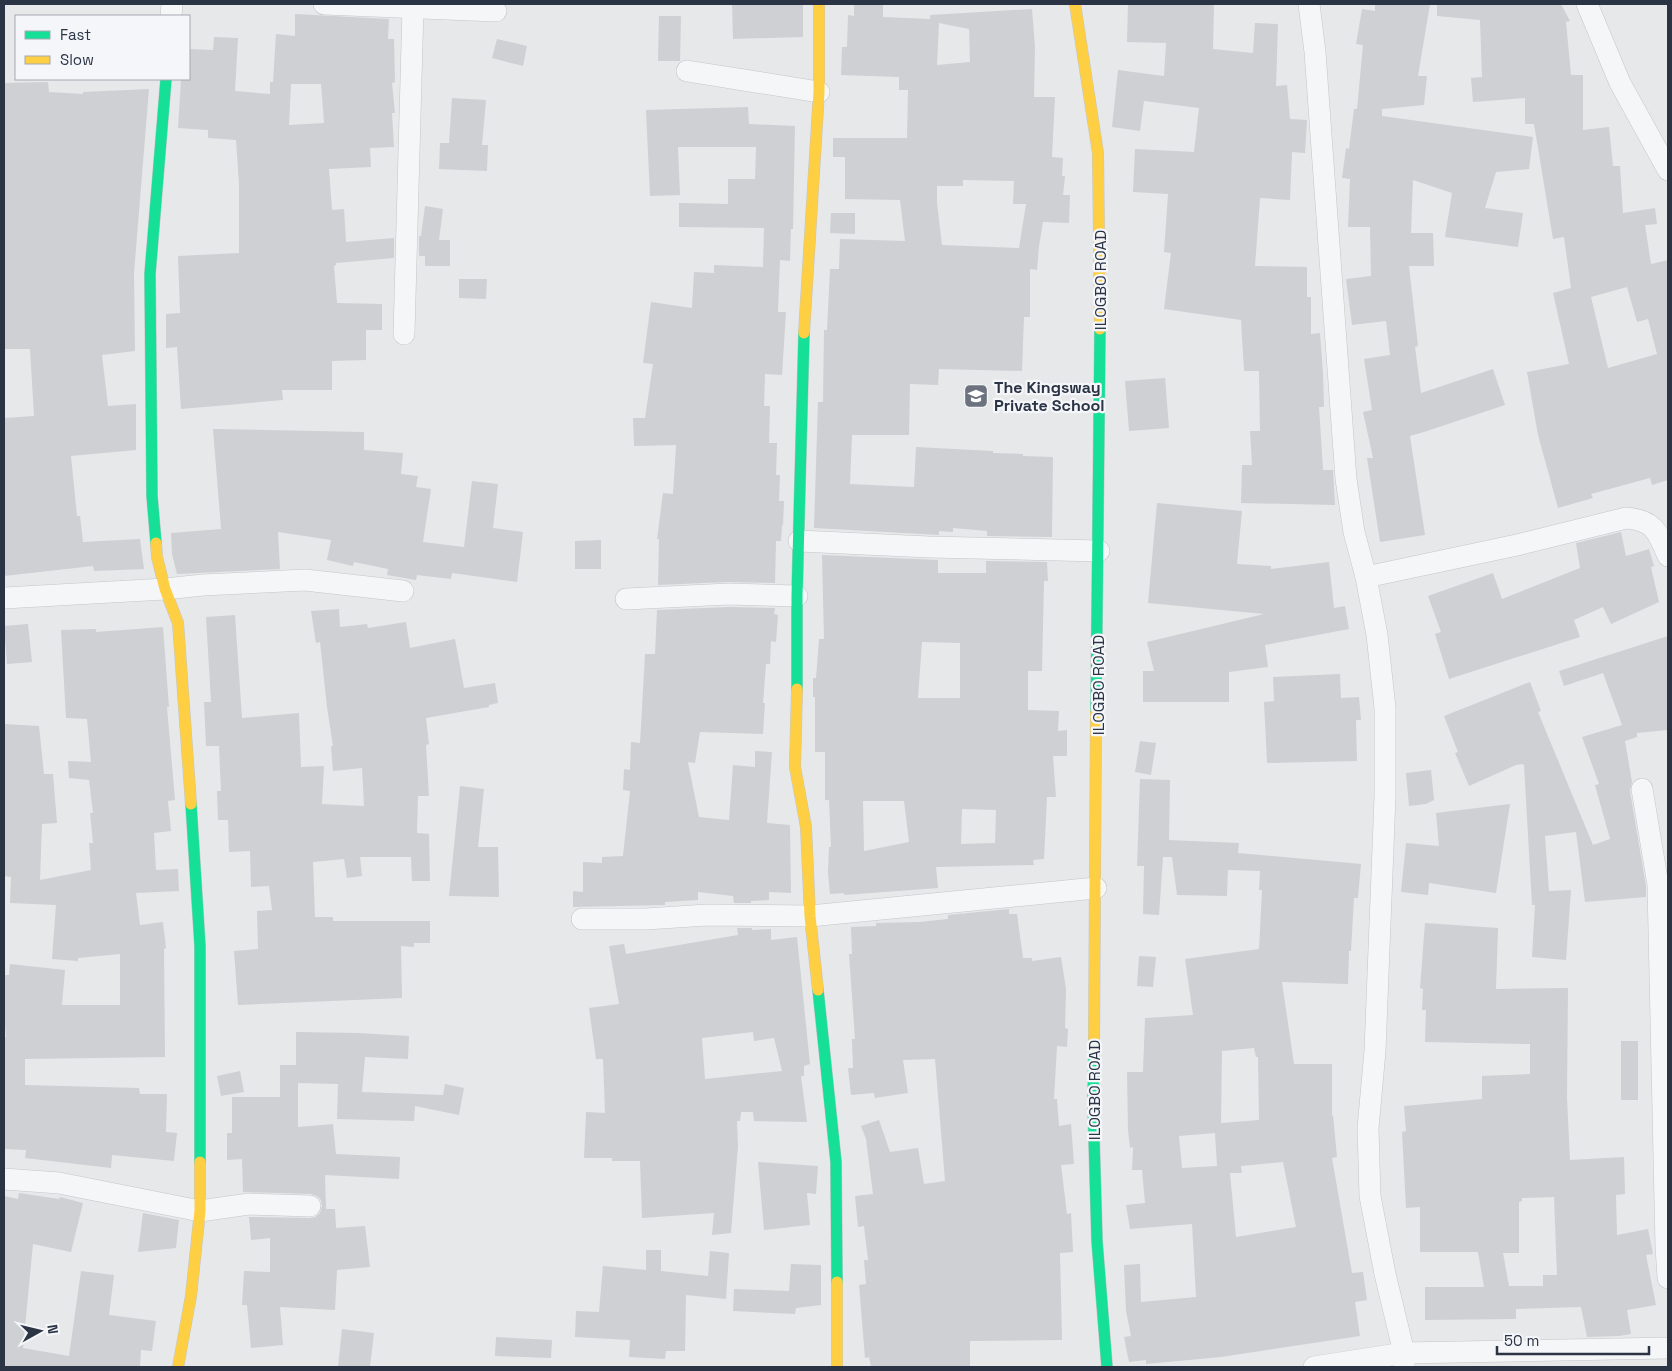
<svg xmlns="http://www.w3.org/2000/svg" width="1672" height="1371" font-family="'Space Grotesk',sans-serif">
<rect width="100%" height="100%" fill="#e6e8ea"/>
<g fill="#ced0d3" fill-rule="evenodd">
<polygon points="732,4 803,4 803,37 733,39"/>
<path d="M854,4h29v13l47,2v-4l102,-6 3,38 -1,50h21l-3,60 11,1 -1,18h3l-2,19h7l-1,28 -26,-1 -4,24 -2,24 -7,-1v48h-6l-2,54 -83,-2 -1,16 -28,-1 -1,51h-57l-2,49 64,3 2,-40 77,4v2l30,1v2l30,1 -1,80 -65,-1v-5l-34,-3v4l-14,-1v4l-125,-7 4,-126h5l1,-72h3l3,-61h9l1,-30 65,2 -5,-41 -55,-1v-42h-12v-19h74l1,-48h-9v-13l-58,-2 1,-28h5l1,-32 6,1zM939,23l30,6 1,33 -33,3zM963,180l51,1 -1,23h13l-7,44 -77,-3 -5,-42v-17h26z"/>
<polygon points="1128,4 1214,4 1213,49 1253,53 1255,23 1278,24 1276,86 1287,85 1290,119 1307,120 1305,153 1292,152 1290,200 1260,198 1255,266 1307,267 1307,297 1311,297 1311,334 1320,333 1323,373 1324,407 1319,407 1323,470 1333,470 1335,505 1241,503 1242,465 1252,465 1250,431 1260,431 1259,371 1244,371 1241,320 1164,309 1171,253 1164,252 1168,194 1133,192 1135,149 1194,152 1199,108 1144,101 1140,131 1112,127 1118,70 1164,76 1166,43 1127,42"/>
<polygon points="1375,4 1430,4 1418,76 1427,76 1424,105 1382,109 1382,116 1533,137 1529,169 1496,172 1485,208 1523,213 1518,247 1445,237 1452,193 1413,180 1411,233 1433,233 1434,266 1409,266 1418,346 1415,347 1421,393 1493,369 1505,405 1424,432 1410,436 1425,535 1380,542 1367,458 1373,458 1363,412 1372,410 1364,359 1390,355 1386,321 1352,325 1346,279 1371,276 1370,227 1348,227 1350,179 1342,178 1346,148 1349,149 1354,109 1357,109 1363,45 1356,44 1362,9 1375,11"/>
<path d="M1437,4h124l9,17 -4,1 5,53h12v55l26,-3 4,39h7l3,47 32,-5 2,16 -12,1 6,39 17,-4v220l-16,5 -2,-7 -59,16 2,4 -35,10 -20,-73 -11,-63 42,-8 -16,-71 18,-5 -7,-51 -11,2 -19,-115h-9v-26l-52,4 -2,-24 11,-1 -2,-57 -43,-4zM1627,287l10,35 11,-3 9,35 -49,14 -17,-71z"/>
<path d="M295,14l94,5 -1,20h6l1,43 -3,1 3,30h-3l2,34 -24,1 1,19 -42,2 3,41 12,-1 2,33 48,-4v20l-58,5v2l-2,1 3,37 45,1v26h-16v30l-34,1v29h-50l1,10 -102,9 -4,-62 -11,1v-34l14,-1 -2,-57 61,-3v-69l-3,-44 -28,-2v-8l-30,-2 3,-49h8v-30l24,1 1,-13 24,1 -3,53 35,3v-12h3l3,-48 19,2zM291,84h30l3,39 -35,2z"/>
<polygon points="659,16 681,16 680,61 658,61"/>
<polygon points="497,39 527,46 523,66 492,58"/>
<polygon points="48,82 49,92 83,94 83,92 149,89 134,273 135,351 102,355 108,406 136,404 136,450 71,456 77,516 80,516 83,542 140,539 144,569 94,571 93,566 4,576 4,418 34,416 30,349 4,349 4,83"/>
<polygon points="452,98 486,100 482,145 488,145 487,171 439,169 440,143 449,143"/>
<polygon points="748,107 749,124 795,126 793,229 791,229 790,261 780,260 778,312 786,312 782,375 765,374 764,406 770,406 769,443 777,443 776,475 780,475 779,501 784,501 783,526 782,525 781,541 776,541 775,583 728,582 658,585 659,539 657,539 663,493 673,494 676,445 634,446 633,418 645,418 653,364 643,363 651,302 692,308 694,272 714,273 714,265 763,267 764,228 679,227 679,203 728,204 728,179 755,179 756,147 678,147 680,195 650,196 646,110"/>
<polygon points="425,206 443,209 439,240 450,240 450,266 425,266 425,256 419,256 419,236 421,236"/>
<polygon points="831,213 855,213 855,234 830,233"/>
<polygon points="459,279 487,279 486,299 459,298"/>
<polygon points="1165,378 1169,428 1129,431 1125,381"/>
<polygon points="213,429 364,432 364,450 403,453 401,474 418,476 416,487 431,489 423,542 464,547 472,481 498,484 493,528 523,532 517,582 452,573 451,579 417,575 416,580 387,575 388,569 354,562 353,566 327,560 331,540 278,532 280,569 177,574 172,554 171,533 221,529"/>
<polygon points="1157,503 1242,511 1237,564 1271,566 1271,569 1329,562 1334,608 1345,606 1349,629 1265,645 1268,667 1229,672 1229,702 1143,702 1143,671 1154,671 1147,642 1264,614 1148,603"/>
<polygon points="1621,532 1626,556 1649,549 1654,566 1651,567 1659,602 1611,624 1603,607 1574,620 1580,637 1449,679 1435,634 1441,632 1428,596 1493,573 1502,599 1580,568 1576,543"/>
<polygon points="601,540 601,569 575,569 575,541"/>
<path d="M822,555l116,5v13h48v-12l61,1 1,19h-4l-2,90h-14v39l31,1 -1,20 9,-1v26h-14l3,41h-9l-3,62 -11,1 1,5 -98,2 2,21 -94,7v-2l-14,1 -2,-21 1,-26h2l-2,-47h-4v-48h-10v-55h-2v-19h3l3,-39h5zM922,642l38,1v55h-42zM863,801h41l5,41 -45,9zM962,809l34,1 -1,33 -34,1z"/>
<polygon points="729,607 775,608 774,614 778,615 776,642 771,641 770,664 766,664 763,703 765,703 763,734 700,732 695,763 688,762 699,817 729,820 733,765 755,767 755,751 772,752 767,823 790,825 791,893 769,892 769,900 751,901 751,903 734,903 733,896 698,892 698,900 665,902 665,905 573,907 573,891 583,892 583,862 602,863 602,857 623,856 630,791 623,790 624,769 630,770 631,742 640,743 645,654 655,654 657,610"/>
<polygon points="339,609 340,627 367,624 368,628 406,622 410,648 455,639 464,688 495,683 498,703 489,705 489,707 426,718 429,744 426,745 429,796 418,796 417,833 429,834 430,881 412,881 411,857 360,857 362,876 347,878 344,859 313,862 315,917 333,917 333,921 430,921 430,943 414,943 414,947 401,946 402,998 238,1005 234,951 258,949 257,911 272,910 269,886 251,887 250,851 229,852 228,820 218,820 217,791 221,791 219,746 206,746 204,702 211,702 206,617 235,615 242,718 299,713 301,767 324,766 322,804 364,806 362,768 333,771 331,746 333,746 327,707 320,642 316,643 311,611"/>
<polygon points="28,624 32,662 7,664 4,626"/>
<polygon points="163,627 169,707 167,707 175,800 168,801 171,831 154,833 156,870 178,869 179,891 136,893 140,925 163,922 166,948 164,949 165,1057 25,1059 25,1085 139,1088 140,1094 167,1094 166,1132 177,1133 174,1161 112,1155 111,1168 25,1158 26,1150 4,1149 4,1037 6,1037 4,1012 4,975 9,975 10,964 65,970 62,1005 120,1005 120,954 78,958 78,961 52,959 56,905 10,903 11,877 4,876 4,724 39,726 44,774 53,774 57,823 42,824 40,880 91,870 89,843 93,843 90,813 93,813 89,780 69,778 68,761 91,762 87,719 66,718 61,630 96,629 96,632"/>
<polygon points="1668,636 1668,730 1637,733 1637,737 1625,741 1632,782 1630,791 1646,886 1646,897 1585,902 1576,832 1545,836 1549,891 1571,890 1566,960 1532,957 1535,905 1532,905 1524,765 1522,764 1516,765 1469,786 1455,753 1458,752 1444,716 1530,682 1541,711 1538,712 1593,845 1610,839 1595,785 1599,784 1582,737 1622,725 1603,673 1564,686 1559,671"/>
<polygon points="1340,674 1341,698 1359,697 1361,720 1356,720 1357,761 1267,763 1264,702 1274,701 1273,677"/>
<polygon points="1140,741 1156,743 1151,775 1135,772"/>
<polygon points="1431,770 1434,800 1426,804 1409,806 1406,773"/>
<path d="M1140,779l30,1 -1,60 70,3 -1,10 123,11 -3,34h-4l-3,53h-2l-1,33 -66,-2 12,82h38v52l1,-1 4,42 -5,1 20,115 11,-1 4,28 -12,2 5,34 -139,21 -75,7v-4l-17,2 -5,-25 7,-1 -5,-25 -2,-46 16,-1 1,38 55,-5 -4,-73 -62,5 -4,-24 19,-2 -3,-33h-10l1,-23 -3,1 -2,-18 -1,-58h16l2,-54 48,-3 -8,-56 74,-10 3,-59h-3l1,-19 -32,-1 -1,26 -50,-1 -5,-38h-9l-4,58 -16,-1 1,-48h-7zM1254,1048l2,9h2l1,63 -38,3 1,-72zM1215,1133l2,33 -35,2 -3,-32zM1283,1162l13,65 -60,10 -6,-64h12l-1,-7z"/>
<polygon points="460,786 484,789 478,847 498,847 499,897 449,896"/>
<polygon points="1510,804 1496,893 1429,883 1428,895 1401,892 1406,843 1439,846 1436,813"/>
<polygon points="1009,909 1009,914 1017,914 1023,958 1032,958 1032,961 1061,957 1066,989 1065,1028 1068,1029 1067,1047 1057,1046 1054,1099 1057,1099 1059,1126 1071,1124 1074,1164 1061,1165 1067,1214 1071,1213 1073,1252 1060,1253 1062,1340 970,1341 970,1367 871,1367 869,1357 865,1358 859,1285 866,1284 864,1260 868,1260 864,1226 858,1227 855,1196 873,1194 866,1139 861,1126 879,1120 890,1152 918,1148 924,1184 945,1181 935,1059 903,1060 908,1093 875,1098 874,1093 851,1095 848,1068 853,1068 852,1039 855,1039 849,954 852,954 851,927 876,926 876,923 919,922 948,919 948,915"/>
<path d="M1425,923l73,5 -2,61 72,-1 -1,110 3,62 54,-3 1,37 -9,1 1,40 31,-6 5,25 -7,1 10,50 -29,5 4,24 -12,2 -32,1 -6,-30 -65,2v10l-91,1v-33h59l-6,-35h-58v-45l-14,1 -4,-76 4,-1 -2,-25 78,-7v-23l48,-2v-30l-105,-2 1,-32h-4l1,-21 -3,-1zM1554,1197l3,78h-14v11h-34l-6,-33h16v-51l3,-1v-3z"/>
<path d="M737,928h15v2l19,-1v11l26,-3 13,127 -6,2v10h-3l6,46 -53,-1 -1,-9h-12l-1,9h-3l1,25 -7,87 -19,2 2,-22 -72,5 -2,-57h-28v-3h-28l2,-46 19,1 -2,-54h-7l-7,-51 30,-4 -10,-58 15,-2 2,10 112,-19zM753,1032l1,9 20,-3 8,33 -77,8 -3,-41z"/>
<polygon points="1139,956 1156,957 1153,987 1137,986"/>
<polygon points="296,1032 358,1033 409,1036 408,1059 365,1057 362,1092 443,1095 445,1084 464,1088 459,1115 415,1106 414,1121 337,1119 338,1084 298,1083 298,1127 333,1124 336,1154 400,1157 399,1179 325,1175 326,1209 335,1209 336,1228 365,1226 370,1267 337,1270 335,1310 280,1307 283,1345 251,1348 247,1305 242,1305 244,1271 270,1272 270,1238 251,1240 249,1217 310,1218 315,1217 320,1213 322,1206 321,1200 317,1196 311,1194 243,1192 242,1159 227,1160 227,1133 232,1133 232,1097 280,1097 280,1065 296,1065"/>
<rect x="1621" y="1041" width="17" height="59"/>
<polygon points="240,1071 244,1092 221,1096 217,1076"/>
<polygon points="758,1162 818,1166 816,1194 807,1193 810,1225 764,1230"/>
<polygon points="19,1193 59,1199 60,1197 83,1203 71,1252 33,1244 23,1348 69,1356 81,1271 114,1275 109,1315 156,1321 152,1351 141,1350 140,1367 4,1367 4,1196 18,1199"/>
<polygon points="143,1213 179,1220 176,1248 138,1252"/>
<polygon points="646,1250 661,1250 661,1271 708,1276 710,1251 729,1253 726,1299 686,1295 685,1351 666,1351 665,1359 629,1357 630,1340 575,1337 576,1311 599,1312 603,1266 646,1270"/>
<polygon points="791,1264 821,1265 821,1305 796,1308 795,1314 733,1311 734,1289 789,1291"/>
<polygon points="342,1329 374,1333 370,1367 338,1367"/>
<polygon points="496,1337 552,1340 551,1358 495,1356"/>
</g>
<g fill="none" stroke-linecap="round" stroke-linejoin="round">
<defs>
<g id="street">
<polyline points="324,4 496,11"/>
<path d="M1309,4l6,48 31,427 8,53 12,45 151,-32 109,-27c28,2 32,14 42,38"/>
<polyline points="1587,4 1620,83 1668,170"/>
<polyline points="171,16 172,4"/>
<polyline points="687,71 819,92"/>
<polyline points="404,334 413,7"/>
<polyline points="799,541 929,547 1099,551"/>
<polyline points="1366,577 1377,635 1385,708 1385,796 1375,1051 1368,1128 1370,1196 1385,1274 1404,1353 1404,1367"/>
<polyline points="4,598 165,589 203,585 305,580 403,591"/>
<polyline points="626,599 729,594 797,596"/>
<polyline points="1642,789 1658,885 1666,1246 1668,1278"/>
<polyline points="582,919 646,919 707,915 810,916 1096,888"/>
<polyline points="4,1179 59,1183 200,1211 249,1204 310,1206"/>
<polyline points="1314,1367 1404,1353 1668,1348"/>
</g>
<g id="fast">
<polyline points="156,543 152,496 150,274 166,79"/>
<polyline points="797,689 797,596 804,333"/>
<polyline points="1096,711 1100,329"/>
<polyline points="191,804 200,946 200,1162"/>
<polyline points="818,990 836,1162 837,1282"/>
<polyline points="1094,1046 1093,1103 1097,1241 1107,1367"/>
</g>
<g id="slow">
<polyline points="1075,4 1098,153 1100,329"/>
<polyline points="804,333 819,92 819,4"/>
<polyline points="156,543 157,557 165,589 178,623 191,804"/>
<polyline points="797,689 795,767 806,827 810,916 818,990"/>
<polyline points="1094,1046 1096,711"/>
<polyline points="837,1282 837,1367"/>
<polyline points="178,1367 191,1296 200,1211 200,1162"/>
</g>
</defs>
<use href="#street" stroke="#c4c6c8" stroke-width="22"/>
<use href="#fast" stroke="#c4c6c8" stroke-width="12"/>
<use href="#slow" stroke="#c4c6c8" stroke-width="12"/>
<use href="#street" stroke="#f5f6f7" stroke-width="21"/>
<use href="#fast" stroke="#16e098" stroke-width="11"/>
<use href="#slow" stroke="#ffcf43" stroke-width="11"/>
</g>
<defs>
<symbol id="school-square" viewBox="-11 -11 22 22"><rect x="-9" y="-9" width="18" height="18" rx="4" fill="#6c737f" stroke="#f4f6f9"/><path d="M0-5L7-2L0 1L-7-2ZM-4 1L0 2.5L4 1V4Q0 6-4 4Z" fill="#fff"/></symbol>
</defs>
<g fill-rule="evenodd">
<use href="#school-square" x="962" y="382" width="28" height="28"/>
</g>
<g text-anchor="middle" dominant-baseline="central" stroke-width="4.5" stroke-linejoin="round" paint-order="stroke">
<g font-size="16" fill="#2b3445" stroke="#f4f6f9">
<text transform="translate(1100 280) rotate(-90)">ILOGBO ROAD</text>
<text transform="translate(1098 685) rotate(-90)">ILOGBO ROAD</text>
<text transform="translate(1094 1090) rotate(-90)">ILOGBO ROAD</text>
</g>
<g font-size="16" font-weight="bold" fill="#2b3445" stroke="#f4f6f9" text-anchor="start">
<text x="994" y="387">The Kingsway<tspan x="994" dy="18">Private School</tspan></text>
</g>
</g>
<rect width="1672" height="1371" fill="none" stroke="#2b3445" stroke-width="10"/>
<rect x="15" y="15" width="175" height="65" fill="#f4f6f9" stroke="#a4a8b1"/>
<rect x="25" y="31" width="25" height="8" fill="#16e098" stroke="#a4a8b1"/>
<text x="60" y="40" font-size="15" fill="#2b3445">Fast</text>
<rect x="25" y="56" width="25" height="8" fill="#ffcf43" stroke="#a4a8b1"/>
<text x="60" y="65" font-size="15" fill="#2b3445">Slow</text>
<g transform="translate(40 1331) rotate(82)" stroke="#f4f6f9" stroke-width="4" paint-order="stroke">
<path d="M0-4L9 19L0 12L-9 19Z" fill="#2b3445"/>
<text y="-8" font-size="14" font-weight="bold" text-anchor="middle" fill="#2b3445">N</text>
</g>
<path d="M1497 1346v8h152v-8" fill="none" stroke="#2b3445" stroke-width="2.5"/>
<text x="1504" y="1346" font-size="15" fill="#2b3445" stroke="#f4f6f9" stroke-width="4" paint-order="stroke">50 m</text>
</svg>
